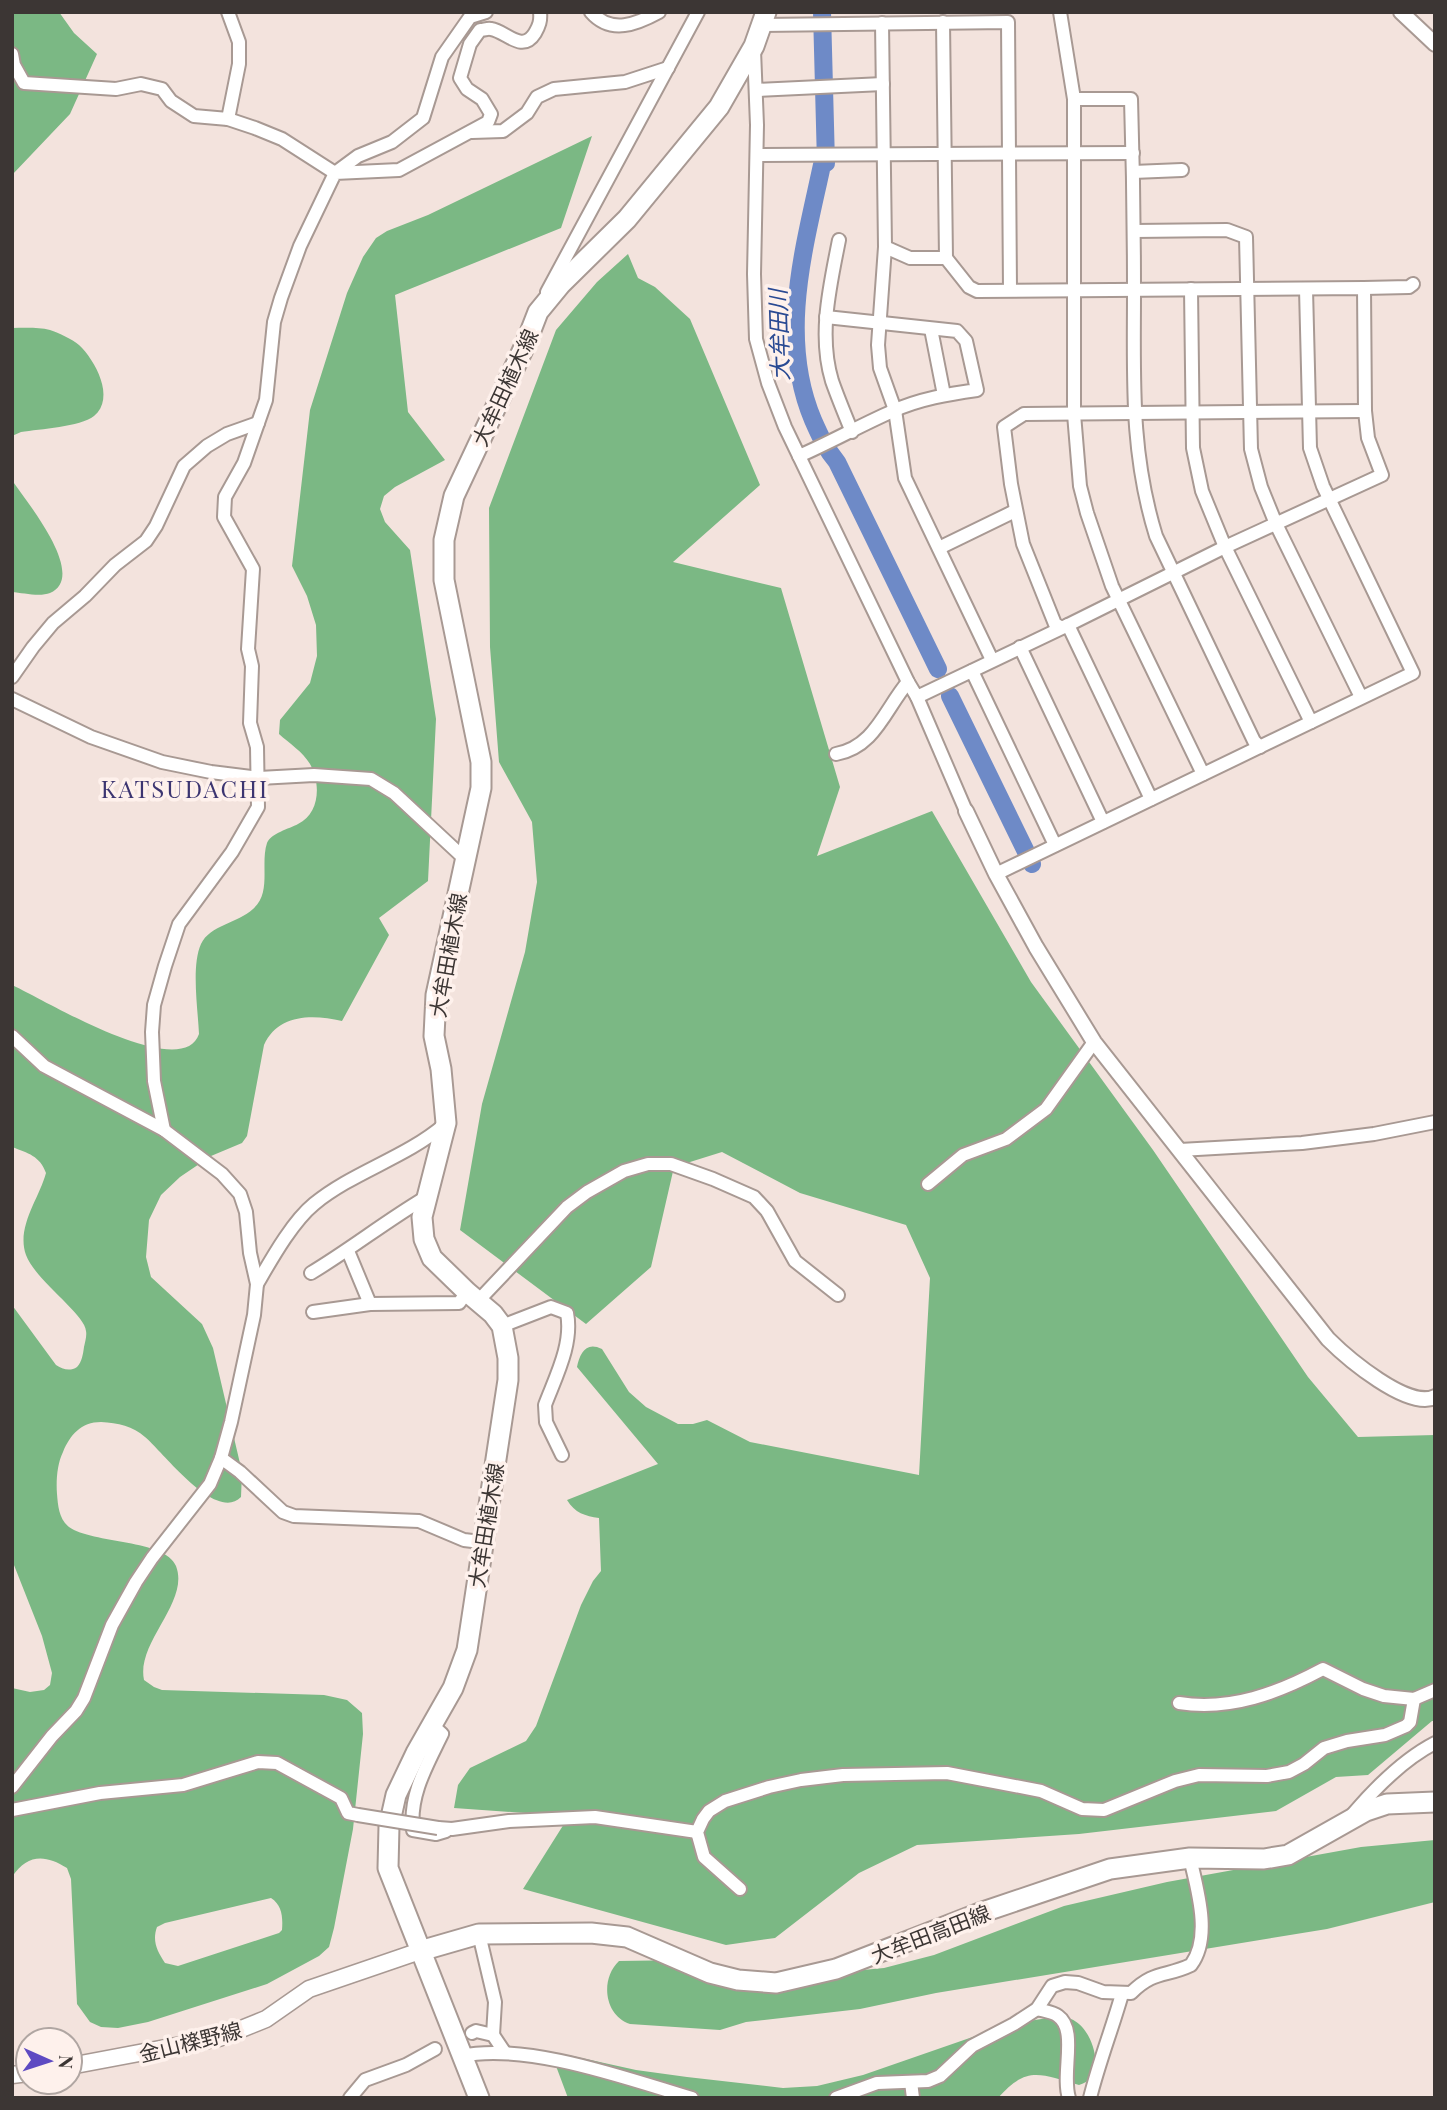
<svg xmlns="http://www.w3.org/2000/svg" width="1447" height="2110" font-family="'Playfair Display','Noto Sans JP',serif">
<rect width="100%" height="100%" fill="#f3e3dd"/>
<g fill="#7bb884" fill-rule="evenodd">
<polygon points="12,12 59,12 74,33 97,54 70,114 12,175"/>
<path d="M592,136l-31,92 -166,67 13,117 37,48 -50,27 -11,9 -4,13 5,13 25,28 26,169 -8,162 -49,37 10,17 -47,86c-30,-7 -64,-7 -78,24l-17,91 -5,7 -31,13 -31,21 -19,18 -12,25 -3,37 5,20 51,47 11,24 29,124 -1,25c-25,26 -78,-45 -96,-60 -12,-11 -27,-14 -44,-15 -20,0 -31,13 -38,30 -6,12 -7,29 -6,42 1,12 2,25 12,33 24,17 96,12 107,39 14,36 -40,76 -32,114l10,7 8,3 162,5 23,5 15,13 1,21 -10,95 -19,99 -5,19 -10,9 -52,28 -119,38 -30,6 -17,-1 -11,-5 -13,-18 -6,-125 -4,-11c-22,-14 -40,-14 -55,9v-189l18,4 14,-2 6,-5 2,-12 -10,-37 -30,-76v-255l44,60c6,4 14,7 21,2 5,-5 6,-13 7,-20 1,-5 3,-11 2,-16 -1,-17 -51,-51 -60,-76 -10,-28 13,-56 20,-82 -6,-17 -18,-20 -34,-26v-162c29,13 170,99 187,49 -1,-24 -8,-68 2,-90 9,-19 37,-21 52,-35 19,-16 7,-45 14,-66 4,-10 22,-14 31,-19 22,-10 23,-41 12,-60 -7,-12 -21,-21 -31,-30l1,-14 30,-37 7,-27 -1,-31 -9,-29 -15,-30 18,-156 37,-117 16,-36 13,-19 11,-7 41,-16zM271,1898c11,7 12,19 11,32l-3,3 -101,33 -13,-3c-8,-12 -13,-22 -8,-36l8,-4z"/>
<path d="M628,254l10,24 17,9 35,32 70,166 -87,77 108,26 59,199 -23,69 115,-45 99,171 122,168 155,227 50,60 77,-2v286h-3l-64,54 -32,2 -60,34 -197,23 -162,11 -58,28 -84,65 -49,7 -203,-56 46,-73 -115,-8 4,-23 12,-17 56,-27 10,-15 45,-121 12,-24 8,-10 -2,-53c-14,-2 -24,-5 -32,-18l91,-36 -81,-97c3,-14 9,-26 25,-18l27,43 17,15 32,17h15l14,-4 43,22 169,33 11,-197 -24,-53 -106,-32 -78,-41 -48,15 -23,100 -65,57 -126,-94 22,-126 43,-152 12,-70 -5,-60 -33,-60 -9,-115 -1,-139 67,-178 41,-48z"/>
<path d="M12,328c12,0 26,-1 38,2 9,3 22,9 29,15 16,15 37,53 15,71 -14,11 -54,13 -73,16l-9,4z"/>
<path d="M12,480c13,20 77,96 38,113 -10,4 -27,0 -38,-1z"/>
<path d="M1435,1840v62l-108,27 -391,64 -76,16 -114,13 -26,8 -90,-6c-26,-9 -30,-45 -11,-63l68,-1 49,13h95l53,-5 50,-13 130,-49 103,-24 194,-35z"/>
<path d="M1054,2017c5,1 12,0 17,2 23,9 37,59 8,66 -39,-11 -52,-20 -81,13h-430l-12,-32 6,-10 6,-1 68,15 51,7 96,11 34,-2 46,-11 147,-51z"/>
</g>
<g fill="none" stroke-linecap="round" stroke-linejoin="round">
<g stroke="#6e8ac7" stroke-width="18">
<path d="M822,12l4,151 -4,2c-18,84 -44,172 -9,255 7,16 13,29 24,42l101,207"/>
<polyline points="950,696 1032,864"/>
</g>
<defs>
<g id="minor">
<polyline points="228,12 239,42 239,64 228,119"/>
<path d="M591,12c20,23 46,12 68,0"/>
<polyline points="1060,12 1074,99 1074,414 1080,486 1087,513 1112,586 1203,774"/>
<polyline points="943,22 946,258 969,287 977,291 1364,288 1365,411 1368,438 1382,475 1225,547 1068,625"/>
<polyline points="882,23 885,247 878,345 880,368 895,410 905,478 992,660"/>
<polyline points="762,25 1008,22 1010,290"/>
<polyline points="754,50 757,125 754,274 756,339 768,383 785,427 908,682 917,697 966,811"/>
<polyline points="12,54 14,65 24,83 116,89 141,84 162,89 171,101 194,116 228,119 255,128 282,139 335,173 358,156 392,142 423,118 442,57 470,17 486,12"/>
<polyline points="756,90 883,84"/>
<path d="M1074,99h57c2,64 3,128 3,193 0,86 -4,160 22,244l98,205 6,6"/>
<polyline points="472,132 503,131 527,113 537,97 554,89 625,82 668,68"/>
<polyline points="757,155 1133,153"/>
<polyline points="1133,172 1182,170"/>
<polyline points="1134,231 1227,230 1246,237 1251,449 1261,487 1276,524 1361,697"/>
<path d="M839,240c-9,46 -21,95 -7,141 6,17 13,34 20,51"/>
<polyline points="885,247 910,258 946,258"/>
<polyline points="1364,288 1409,287 1413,284"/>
<polyline points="1191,289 1193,448 1202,491 1225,547 1311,722"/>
<polyline points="547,292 698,12"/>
<polyline points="931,329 944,395"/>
<path d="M799,456c32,-14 62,-31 94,-45 26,-12 56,-17 84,-21l-11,-49 -9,-10 -131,-14"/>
<polyline points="939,548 1015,511"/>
<polyline points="1060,627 1055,624 1023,544 1011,484 1004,427 1024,414 1365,411"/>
<polyline points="1020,647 1103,822"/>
<polyline points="972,671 1055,845"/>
<polyline points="12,677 33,647 53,623 85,596 115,565 146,541 156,526 184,466 207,446 227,434 258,423"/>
<polyline points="917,697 1068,625 1151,799"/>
<polyline points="12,699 91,737 162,762 211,772 259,778 314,775 371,779 394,793 465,859"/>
<path d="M836,754c39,-7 49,-45 72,-72"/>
<polyline points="996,874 1413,673 1323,486 1310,448 1306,289"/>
<polyline points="12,1036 44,1066 164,1130 222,1174 240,1194 246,1212 250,1253 257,1284 254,1315 231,1422 221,1458 210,1484 152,1558 136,1582 112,1625 84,1698 76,1711 52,1736 12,1787"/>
<path d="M164,1130l-10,-49 -2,-49 2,-27 11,-39 14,-42 53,-72 26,-45 -1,-60 -7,-24 2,-57 -4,-17 5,-80 -29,-52 1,-20 19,-34 22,-63 8,-78 7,-24 19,-52 35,-73 64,-3 89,-48 3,-8 -9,-15 -15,-10 -7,-11 10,-34 10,-14c4,0 8,-2 11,-1 15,2 31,25 44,4 4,-7 6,-12 5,-21"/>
<polyline points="1180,1150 1302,1143 1374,1134 1435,1122"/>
<polyline points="928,1184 963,1155 1006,1139 1046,1109 1094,1042"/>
<polyline points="348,1251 370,1304"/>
<path d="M311,1273c40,-24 75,-52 114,-75"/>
<path d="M257,1284c14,-24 35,-62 57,-80 39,-32 91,-46 130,-79"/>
<polyline points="479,1300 567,1207 587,1192 624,1171 648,1164 671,1164 713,1179 754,1197 767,1211 795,1261 838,1295"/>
<polyline points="313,1312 370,1304 459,1303 467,1292"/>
<path d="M502,1326l49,-19 16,6c6,31 -11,63 -22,92l1,17 16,33"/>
<polyline points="221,1458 240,1472 283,1512 294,1516 419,1521 464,1540 481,1542"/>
<path d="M1179,1703c52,8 99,-10 144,-34l40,20 21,7 30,3 21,-9"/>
<path d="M432,1725l10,9c-15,31 -33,61 -29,96l23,4 10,-3"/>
<polyline points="12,1810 100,1793 183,1785 258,1762 277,1763 341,1798 348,1813 358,1815"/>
<path d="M1353,1814c23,-27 51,-55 82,-71"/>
<polyline points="438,1828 452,1829 509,1821 595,1817 697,1832"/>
<polyline points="740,1889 704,1857 697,1832 703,1819 709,1811 725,1801 769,1787 801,1780 843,1775 947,1773 1041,1791 1082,1809 1104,1810 1175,1781 1199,1775 1267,1776 1289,1772 1304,1764 1324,1748 1347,1741 1385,1735 1406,1726 1410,1722 1414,1699"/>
<polyline points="479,1934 495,2002 493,2035"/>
<path d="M1037,2009c7,2 16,3 21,7 20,14 3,58 11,82"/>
<polyline points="472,2033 476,2031 493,2035 505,2053"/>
<path d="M461,2056c66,-14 167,23 231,42"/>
<polyline points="911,2082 913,2098"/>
<polyline points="350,2098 365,2080 406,2065 435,2049"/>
<path d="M836,2098l41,-15 51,-2 12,-5 32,-30 42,-22 23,-15 15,-23 13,-4 13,1 25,9 28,1c23,-23 35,-16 60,-28 21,-28 6,-76 -1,-107"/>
<path d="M1090,2098c9,-36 22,-69 32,-104"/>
</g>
<g id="tertiary">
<polyline points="1401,12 1435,44"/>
<path d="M966,811l30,63 40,73 58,95 234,297c19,19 80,71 107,58"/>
</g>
<g id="secondary">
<polyline points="70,2066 219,2038 266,2019 309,1989 420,1951"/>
<polyline points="12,2075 28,2073"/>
</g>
<g id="primary">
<polyline points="420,1951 479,1934 591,1933 627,1937 710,1973 738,1980 776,1983 836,1969 980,1913 1110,1869 1190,1858 1264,1859 1288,1855 1366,1811 1387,1804 1435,1802"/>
<polyline points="479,2098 388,1868 389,1826 396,1795 416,1753 453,1688 467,1650 508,1380 508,1358 502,1326 493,1314 467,1292 432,1258 424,1239 422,1217 446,1123 441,1069 434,1036 436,995 481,788 481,762 444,580 444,540 454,496 526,343 538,312 561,284 627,219 719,107 754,46 766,12"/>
</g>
</defs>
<use href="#minor" stroke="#a89993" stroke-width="16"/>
<use href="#tertiary" stroke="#a89993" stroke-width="18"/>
<use href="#secondary" stroke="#a89993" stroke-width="19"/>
<use href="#primary" stroke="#a89993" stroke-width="23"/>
<use href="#minor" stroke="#fff" stroke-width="12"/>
<use href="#tertiary" stroke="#fff" stroke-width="14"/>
<use href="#secondary" stroke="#fff" stroke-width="16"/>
<use href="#primary" stroke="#fff" stroke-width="19"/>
<defs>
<polyline id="minor-bridge" points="358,1815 438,1828"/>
</defs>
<use href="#minor-bridge" stroke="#a89993" stroke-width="16" stroke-linecap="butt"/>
<use href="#minor-bridge" stroke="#fff" stroke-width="12"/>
</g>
<g text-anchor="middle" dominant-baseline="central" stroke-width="7" stroke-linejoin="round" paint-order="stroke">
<g font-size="21" fill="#3c3634" stroke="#fef1ec">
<text transform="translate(504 387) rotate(-65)">大牟田植木線</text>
<text transform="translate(447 955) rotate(-80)">大牟田植木線</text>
<text transform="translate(485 1525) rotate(-81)">大牟田植木線</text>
<text transform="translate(930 1933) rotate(-21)">大牟田高田線</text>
<text transform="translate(190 2041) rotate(-14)">金山檪野線</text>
</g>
<g font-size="23" font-style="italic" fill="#2a4a93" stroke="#fef1ec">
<text transform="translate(778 335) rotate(-92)">大牟田川</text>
</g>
<g font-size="24" letter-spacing="2" fill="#3c3571" stroke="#fef1ec">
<text x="185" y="788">KATSUDACHI</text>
</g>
</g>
<rect width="1447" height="2110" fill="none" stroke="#3c3634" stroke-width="28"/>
<g transform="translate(49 2061) rotate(93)"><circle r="33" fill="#fef1ec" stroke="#b0a6a2" stroke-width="2"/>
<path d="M0-5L12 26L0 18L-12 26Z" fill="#5e4ac2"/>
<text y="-10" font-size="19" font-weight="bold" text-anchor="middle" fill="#3c3634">N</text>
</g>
</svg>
